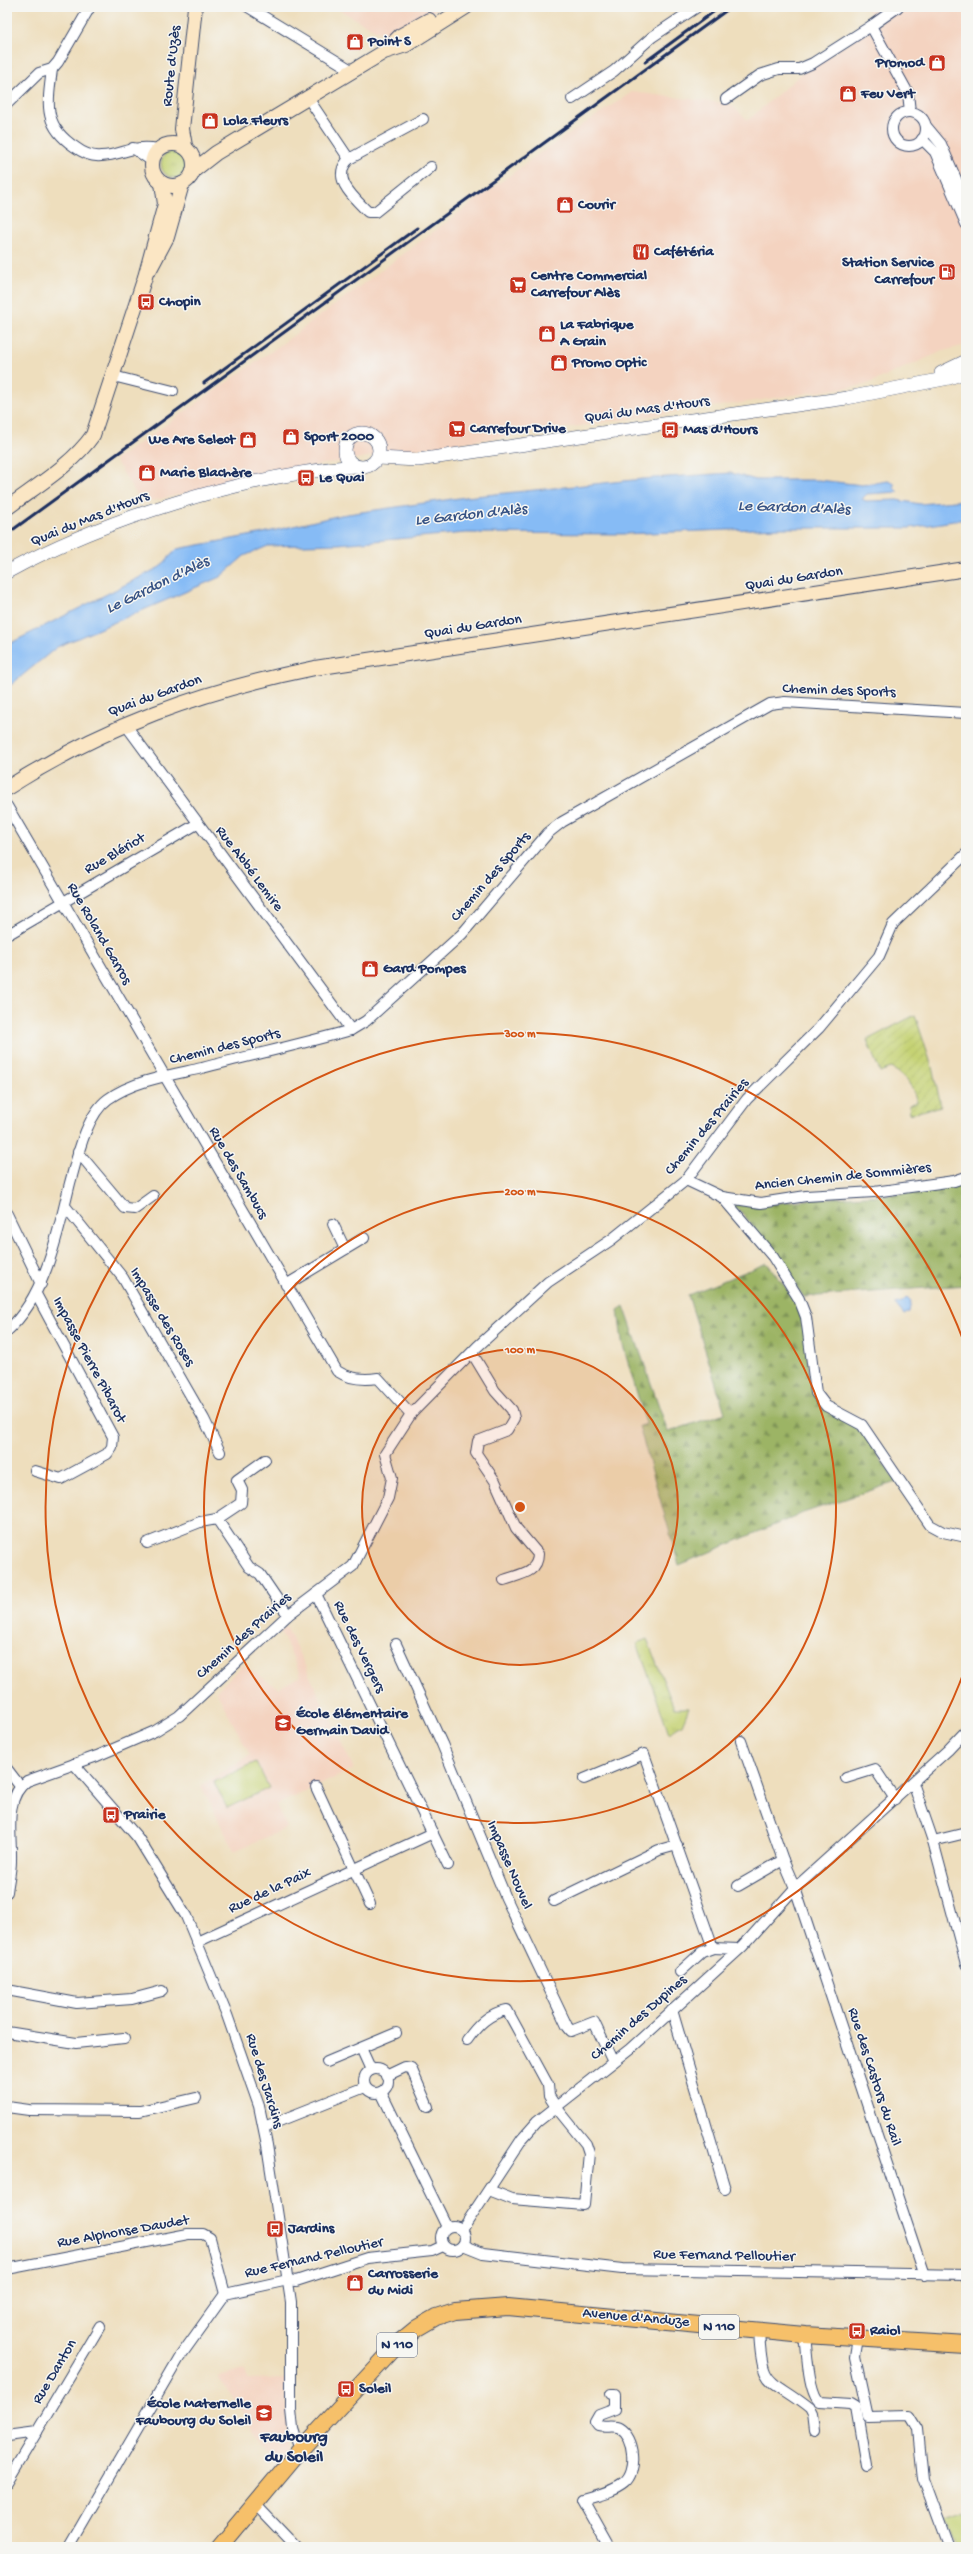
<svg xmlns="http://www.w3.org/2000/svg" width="973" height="2554" font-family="'Gochi Hand',sans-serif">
<defs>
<pattern id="grass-tufts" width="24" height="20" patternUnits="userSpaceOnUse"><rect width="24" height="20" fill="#c5d273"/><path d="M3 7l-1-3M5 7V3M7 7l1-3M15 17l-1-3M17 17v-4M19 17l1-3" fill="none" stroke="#a9b566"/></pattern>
<pattern id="forest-firs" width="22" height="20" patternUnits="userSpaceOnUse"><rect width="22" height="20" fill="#9cb465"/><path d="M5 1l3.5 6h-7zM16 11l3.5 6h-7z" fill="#7e9356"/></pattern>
<pattern id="garden-furrows" width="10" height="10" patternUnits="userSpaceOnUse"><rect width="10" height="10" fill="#c5d273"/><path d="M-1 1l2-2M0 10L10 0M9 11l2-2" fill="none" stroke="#a9b566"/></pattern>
</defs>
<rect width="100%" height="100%" fill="#f6f6f2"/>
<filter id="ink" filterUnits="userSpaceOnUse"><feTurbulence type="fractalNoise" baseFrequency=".025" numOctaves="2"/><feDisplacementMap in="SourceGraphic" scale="8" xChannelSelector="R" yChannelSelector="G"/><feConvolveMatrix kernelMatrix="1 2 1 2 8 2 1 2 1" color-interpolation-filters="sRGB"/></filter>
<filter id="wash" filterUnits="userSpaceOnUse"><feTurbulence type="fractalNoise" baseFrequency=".012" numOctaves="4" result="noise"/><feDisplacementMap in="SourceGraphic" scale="16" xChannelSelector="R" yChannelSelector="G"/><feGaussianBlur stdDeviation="0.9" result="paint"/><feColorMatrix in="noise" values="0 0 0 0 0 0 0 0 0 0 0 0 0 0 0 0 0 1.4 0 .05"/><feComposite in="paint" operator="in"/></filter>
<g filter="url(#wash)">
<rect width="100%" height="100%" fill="#eedebd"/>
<g fill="#f4d3c0">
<polygon points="334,7 440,7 388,37"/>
<polygon points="865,7 966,7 966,345 943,351 865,385 397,452 290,470 142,503 115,460 279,346 537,155 632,92 730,104 748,120 801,74 880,23"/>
<polygon points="286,1626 354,1769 276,1805 287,1828 234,1851 201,1786 250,1755 216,1691 243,1665 278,1688 301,1676 280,1630"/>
<polygon points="245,2369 248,2380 286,2379 287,2450 280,2460 255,2434 219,2376"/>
</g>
<g fill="url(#grass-tufts)" stroke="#708068">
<circle cx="175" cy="164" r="14"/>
<polygon points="647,1639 674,1708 689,1708 682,1725 669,1733 637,1643"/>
</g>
<g fill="url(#forest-firs)" stroke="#5c7262">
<path d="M966,1182v103l-162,12 -60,-82 -12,-11c25,4 48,-2 73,-4 55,-5 108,-3 161,-18z"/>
<polygon points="767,1263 796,1301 805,1332 811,1389 865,1436 896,1482 803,1513 679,1565 639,1426 646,1424 622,1342 618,1310 624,1306 668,1432 725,1413 688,1295"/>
</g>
<g fill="#c5d273" stroke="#708068">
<polygon points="256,1762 269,1788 227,1808 214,1782"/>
<polygon points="963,2514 966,2522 966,2547 956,2547 946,2520"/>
</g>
<path fill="url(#garden-furrows)" stroke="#708068" d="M915,1015l17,52 9,39 -31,8 -1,-9 8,-3c-5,-17 -10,-25 -26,-34l-11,4 -13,-32z"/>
<g fill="#86bbf5" stroke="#5075aa">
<polygon points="731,473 756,480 819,480 862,485 888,481 894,483 894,488 898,492 867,494 862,499 866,501 897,500 920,504 966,500 966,519 910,528 780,528 622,534 466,533 338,544 268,546 244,556 220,577 57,647 7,688 7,645 160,567 177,549 259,534 341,515 466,497 653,478"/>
<polygon points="907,1297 911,1301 909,1312 904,1315 895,1304 902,1302"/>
</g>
</g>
<g filter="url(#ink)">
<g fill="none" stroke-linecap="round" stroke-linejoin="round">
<defs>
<g id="minor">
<polyline points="248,7 353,71"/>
<polyline points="871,26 898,7"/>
<path d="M52,69c-4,34 -10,56 23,78 8,6 16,10 26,9 22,-1 32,-12 57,-7"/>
<polyline points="308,98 349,159 423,119"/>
<polyline points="572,99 614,71 652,37 697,7"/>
<polyline points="726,99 760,75 779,69 799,69 813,63 871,26 908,93 910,112"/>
<polyline points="7,104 39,73 52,69 58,62 90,7"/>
<circle cx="909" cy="129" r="17"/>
<polyline points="926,126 941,144 966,202"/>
<polyline points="922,139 935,152 966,224"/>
<polyline points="133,148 152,161"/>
<path d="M349,159c-19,19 5,39 19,53h7l56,-45"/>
<polyline points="113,376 173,391"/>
<polyline points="125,724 351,1030"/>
<path d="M7,806l330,565c12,8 27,9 41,7l33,36"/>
<polyline points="7,935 197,824"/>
<polyline points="78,1152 125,1208 135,1209 153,1196"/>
<polyline points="686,1180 722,1197 773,1257 799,1299 806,1317 816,1393 826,1406 862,1425 930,1525 943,1532 966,1537"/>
<polyline points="722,1197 761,1203 806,1196 874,1192 954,1181 966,1177"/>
<polyline points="65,1206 123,1278 204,1419 220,1452"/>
<polyline points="7,1214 41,1284"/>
<polyline points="333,1224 345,1249"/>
<polyline points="286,1285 364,1238"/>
<path d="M7,1331c39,-35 51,-99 63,-148 7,-25 16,-68 38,-84 27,-19 63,-24 94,-31 50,-13 100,-24 149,-38l15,-9 96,-87 86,-101 14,-11 208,-118 15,-2 181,11"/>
<path d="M472,1353l23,38 17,19 2,8 -7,12 -29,11 -2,12 19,28 21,47 22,26c0,19 -18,20 -34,26"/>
<polyline points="35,1471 61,1479 107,1454 112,1447 113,1437 36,1294"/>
<polyline points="217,1519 241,1503 242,1490 237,1480 265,1460"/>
<polyline points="147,1543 200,1522 217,1519 249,1567 260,1574 288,1615"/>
<polyline points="316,1594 448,1865"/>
<polyline points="396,1644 442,1744 506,1898 567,2026 571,2031 594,2022 613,2062"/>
<polyline points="741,1741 783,1860 795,1888 924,2275"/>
<polyline points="74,1764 138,1838 186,1916 227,2015 259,2106 267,2145 291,2302 291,2410 293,2429 300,2450"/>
<polyline points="7,1769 20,1786"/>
<polyline points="846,1778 875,1769 895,1799"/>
<polyline points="584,1779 644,1754 713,1948 739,1949"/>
<polyline points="913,1783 933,1841 966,1964"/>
<polyline points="316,1787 370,1904"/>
<polyline points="933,1841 966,1833"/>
<polyline points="738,1886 783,1860"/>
<path d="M7,1892c1,-10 4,-21 4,-31 1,-26 -8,-63 16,-80l70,-25 58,-25 24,-15 109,-101 65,-49 35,-68 4,-20 -7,-24 26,-40 66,-67 71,-65 63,-42 75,-60 61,-81 72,-71 60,-72 14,-32 73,-70"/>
<polyline points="554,1901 659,1850 677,1845"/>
<polyline points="197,1942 433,1833"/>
<polyline points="680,1972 702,1952 713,1948"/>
<polyline points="7,1990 77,2003 132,1999 162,1991"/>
<polyline points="672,2010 725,2189"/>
<polyline points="7,2032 76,2043 124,2038"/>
<path d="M467,2040c10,-14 22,-27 40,-30l41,75 1,11 7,11 30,37 3,9 -5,52 -72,-6 -23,-9"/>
<polyline points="361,2048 371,2070"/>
<polyline points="327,2062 396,2033"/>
<circle cx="376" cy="2081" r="12"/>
<polyline points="386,2076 405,2067 411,2068 428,2107"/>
<polyline points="381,2092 447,2227"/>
<polyline points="7,2107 29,2110 140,2111 196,2098"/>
<polyline points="264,2127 365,2087"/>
<circle cx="453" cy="2238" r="12"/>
<polyline points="462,2230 522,2139 537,2122 630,2049 743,1946 795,1888 948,1750 966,1731"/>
<polyline points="463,2245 483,2253 622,2269 966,2275"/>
<polyline points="7,2269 188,2234 203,2234 210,2238 225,2294"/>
<path d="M759,2331c3,60 10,45 51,78l3,6 2,17"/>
<path d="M805,2335c2,15 3,58 15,67l31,2 5,3 10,59"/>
<polyline points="858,2339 855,2357 868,2417 910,2416 918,2429 923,2479 948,2547"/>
<polyline points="7,2436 37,2432"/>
<polyline points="7,2482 100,2326"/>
<polyline points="255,2504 296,2547"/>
<polyline points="69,2547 179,2358 225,2294 288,2280 296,2281 367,2258 432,2251 443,2246"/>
<path d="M610,2547l-27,-48c13,-4 30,-7 41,-16 14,-11 12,-45 -5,-55 -5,-3 -15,0 -21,-2l-3,-4 4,-7 16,-6v-15h-4"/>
</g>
<g id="tertiary">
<polyline points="941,373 966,361"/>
<circle cx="362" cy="450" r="17"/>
<polyline points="378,458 418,460 649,426 847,398 949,378 966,372"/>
<path d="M7,572c98,-54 237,-96 348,-106"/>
</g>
<g id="secondary">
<polyline points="387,49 400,36 429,20"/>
<circle cx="173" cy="165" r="21"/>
<polyline points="185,146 182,129 195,7"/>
<polyline points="193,171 216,153 384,52 406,45 466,7"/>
<polyline points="150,269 167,237 182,184"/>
<path d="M7,508c29,-22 65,-43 86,-73l52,-158 20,-73 -3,-21"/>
<path d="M7,788c99,-63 194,-97 308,-120l651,-99"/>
</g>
<polyline id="primary" points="219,2547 300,2450 401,2341 417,2328 436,2317 455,2311 508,2307 805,2335 966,2345"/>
</defs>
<use href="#minor" stroke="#3b496c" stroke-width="12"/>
<use href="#tertiary" stroke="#3b496c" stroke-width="14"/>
<use href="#secondary" stroke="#3b496c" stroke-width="16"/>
<use href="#primary" stroke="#3b496c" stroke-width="18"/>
<use href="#minor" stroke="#fff" stroke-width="10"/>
<use href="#tertiary" stroke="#fff" stroke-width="13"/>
<use href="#secondary" stroke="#fbe6c4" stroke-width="14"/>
<use href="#primary" stroke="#f6c06b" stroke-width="16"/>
<g stroke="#1b2f5e" stroke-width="3">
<polyline points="645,62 720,7"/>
<polyline points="204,383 417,228"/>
<polyline points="7,534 731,7"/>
</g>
</g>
</g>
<circle cx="520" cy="1507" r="158" fill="#d45514" fill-opacity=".12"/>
<g fill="none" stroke="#d45514" stroke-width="2">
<circle cx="520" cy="1507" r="158"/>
<circle cx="520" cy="1507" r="316"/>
<path d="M965 1669A474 474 0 1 1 965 1345"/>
</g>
<defs>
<symbol id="shop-square" viewBox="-11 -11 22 22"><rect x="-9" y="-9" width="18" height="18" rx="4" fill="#c8321e" stroke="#f6f6f2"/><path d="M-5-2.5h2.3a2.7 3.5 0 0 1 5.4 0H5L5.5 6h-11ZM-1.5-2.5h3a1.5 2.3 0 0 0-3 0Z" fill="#fff"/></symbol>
<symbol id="restaurant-square" viewBox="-11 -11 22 22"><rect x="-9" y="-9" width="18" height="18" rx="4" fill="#c8321e" stroke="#f6f6f2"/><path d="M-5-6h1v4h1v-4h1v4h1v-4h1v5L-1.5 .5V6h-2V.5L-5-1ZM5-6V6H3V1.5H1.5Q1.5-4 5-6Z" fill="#fff"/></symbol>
<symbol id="fuel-square" viewBox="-11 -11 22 22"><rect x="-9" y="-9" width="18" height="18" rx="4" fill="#c8321e" stroke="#f6f6f2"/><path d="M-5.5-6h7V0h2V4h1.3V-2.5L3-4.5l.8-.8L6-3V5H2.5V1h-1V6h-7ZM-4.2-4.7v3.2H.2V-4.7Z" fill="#fff"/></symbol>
<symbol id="supermarket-square" viewBox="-11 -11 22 22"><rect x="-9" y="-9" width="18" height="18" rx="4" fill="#c8321e" stroke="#f6f6f2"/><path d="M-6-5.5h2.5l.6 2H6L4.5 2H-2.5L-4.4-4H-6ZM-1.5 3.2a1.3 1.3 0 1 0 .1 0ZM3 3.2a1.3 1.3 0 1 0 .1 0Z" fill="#fff"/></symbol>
<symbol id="bus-square" viewBox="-11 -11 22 22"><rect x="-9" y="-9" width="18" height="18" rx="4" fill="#c8321e" stroke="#f6f6f2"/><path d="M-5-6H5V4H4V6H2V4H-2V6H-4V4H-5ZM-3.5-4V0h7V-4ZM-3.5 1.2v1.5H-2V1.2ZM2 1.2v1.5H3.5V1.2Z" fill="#fff"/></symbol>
<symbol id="school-square" viewBox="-11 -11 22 22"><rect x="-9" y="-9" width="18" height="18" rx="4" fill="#c8321e" stroke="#f6f6f2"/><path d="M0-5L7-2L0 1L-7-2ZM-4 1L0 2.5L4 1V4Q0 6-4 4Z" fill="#fff"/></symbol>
</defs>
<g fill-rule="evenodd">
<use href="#shop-square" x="345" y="32" width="20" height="20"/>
<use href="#shop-square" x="927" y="53" width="20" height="20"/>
<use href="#shop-square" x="838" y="84" width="20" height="20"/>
<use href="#shop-square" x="200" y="111" width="20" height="20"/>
<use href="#shop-square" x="555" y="195" width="20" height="20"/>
<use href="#restaurant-square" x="631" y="242" width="20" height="20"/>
<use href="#fuel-square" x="937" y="262" width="20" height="20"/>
<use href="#supermarket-square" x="508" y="275" width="20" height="20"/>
<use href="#bus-square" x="136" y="292" width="20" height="20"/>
<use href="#shop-square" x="537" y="324" width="20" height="20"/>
<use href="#shop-square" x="549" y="353" width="20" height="20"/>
<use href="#supermarket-square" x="447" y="419" width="20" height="20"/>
<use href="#bus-square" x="660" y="420" width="20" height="20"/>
<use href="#shop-square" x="281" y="427" width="20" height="20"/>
<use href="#shop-square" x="238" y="430" width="20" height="20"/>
<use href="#shop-square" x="137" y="463" width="20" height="20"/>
<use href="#bus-square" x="296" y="468" width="20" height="20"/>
<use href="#shop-square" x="360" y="959" width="20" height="20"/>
<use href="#school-square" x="273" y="1713" width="20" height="20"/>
<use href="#bus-square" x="101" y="1805" width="20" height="20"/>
<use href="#bus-square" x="265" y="2219" width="20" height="20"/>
<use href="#shop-square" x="345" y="2273" width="20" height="20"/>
<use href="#bus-square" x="847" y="2321" width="20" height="20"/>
<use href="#bus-square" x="336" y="2379" width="20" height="20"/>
<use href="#school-square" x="254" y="2403" width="20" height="20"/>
</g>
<g text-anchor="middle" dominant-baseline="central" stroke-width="3" stroke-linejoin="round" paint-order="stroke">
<g fill="#f6f6f2" stroke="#5d6b8a" stroke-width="1">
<rect x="699" y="2315" width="40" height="24" rx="3"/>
<rect x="377" y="2333" width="40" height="24" rx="3"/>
</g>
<g font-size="14" font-weight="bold" fill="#1b2f5e">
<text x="719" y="2327">N 110</text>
<text x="397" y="2345">N 110</text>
</g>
<g font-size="15" font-weight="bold" fill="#1b2f5e" stroke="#f6f6f2" text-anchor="start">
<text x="368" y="42">Point S</text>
<text x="924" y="63" text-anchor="end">Promod</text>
<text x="861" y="94">Feu Vert</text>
<text x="223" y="121">Lola Fleurs</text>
<text x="578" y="205">Courir</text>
<text x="654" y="252">Cafétéria</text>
<text x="934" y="263" text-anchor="end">Station Service<tspan x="934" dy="17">Carrefour</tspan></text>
<text x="531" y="276">Centre Commercial<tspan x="531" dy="17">Carrefour Alès</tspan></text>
<text x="159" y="302">Chopin</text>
<text x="560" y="325">La Fabrique<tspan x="560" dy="17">A Grain</tspan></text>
<text x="572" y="363">Promo Optic</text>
<text x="470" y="429">Carrefour Drive</text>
<text x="683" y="430">Mas d'Hours</text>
<text x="304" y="437">Sport 2000</text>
<text x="235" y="440" text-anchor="end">We Are Select</text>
<text x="160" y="473">Marie Blachère</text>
<text x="319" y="478">Le Quai</text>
<text x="383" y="969">Gard Pompes</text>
<text x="296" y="1714">École élémentaire<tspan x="296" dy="17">Germain David</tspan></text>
<text x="124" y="1815">Prairie</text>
<text x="288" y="2229">Jardins</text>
<text x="368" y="2274">Carrosserie<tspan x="368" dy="17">du Midi</tspan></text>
<text x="870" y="2331">Raiol</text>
<text x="359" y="2389">Soleil</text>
<text x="251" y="2404" text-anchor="end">École Maternelle<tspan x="251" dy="17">Faubourg du Soleil</tspan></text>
</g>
<g font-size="15" fill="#1b2f5e" stroke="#f6f6f2">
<text transform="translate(172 66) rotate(-84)">Route d'Uzès</text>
<text transform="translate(647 410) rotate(-8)">Quai du Mas d'Hours</text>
<text transform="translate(90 519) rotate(-22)">Quai du Mas d'Hours</text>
<text transform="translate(794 579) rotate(-9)">Quai du Gardon</text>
<text transform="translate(473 627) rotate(-9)">Quai du Gardon</text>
<text transform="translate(839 691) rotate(2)">Chemin des Sports</text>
<text transform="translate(155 696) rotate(-20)">Quai du Gardon</text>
<text transform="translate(115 854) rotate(-30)">Rue Blériot</text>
<text transform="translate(249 869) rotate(53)">Rue Abbé Lemire</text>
<text transform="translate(491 877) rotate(-49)">Chemin des Sports</text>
<text transform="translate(99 934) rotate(60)">Rue Roland Garros</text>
<text transform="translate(225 1047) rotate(-14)">Chemin des Sports</text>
<text transform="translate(707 1127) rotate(-50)">Chemin des Prairies</text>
<text transform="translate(238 1173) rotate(60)">Rue des Sambucs</text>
<text transform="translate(843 1177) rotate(-6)">Ancien Chemin de Sommières</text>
<text transform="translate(162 1317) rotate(59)">Impasse des Roses</text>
<text transform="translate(89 1360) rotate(62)">Impasse Pierre Pibarot</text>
<text transform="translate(244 1636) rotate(-42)">Chemin des Prairies</text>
<text transform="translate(359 1647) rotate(64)">Rue des Vergers</text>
<text transform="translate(509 1865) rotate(67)">Impasse Nouvel</text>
<text transform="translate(270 1891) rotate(-25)">Rue de la Paix</text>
<text transform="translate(639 2018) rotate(-41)">Chemin des Dupines</text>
<text transform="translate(874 2077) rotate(72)">Rue des Castors du Rail</text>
<text transform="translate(264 2081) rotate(73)">Rue des Jardins</text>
<text transform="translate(123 2232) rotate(-10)">Rue Alphonse Daudet</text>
<text transform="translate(724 2256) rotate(1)">Rue Fernand Pelloutier</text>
<text transform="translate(314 2258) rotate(-13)">Rue Fernand Pelloutier</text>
<text transform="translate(636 2318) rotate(5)">Avenue d'Anduze</text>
<text transform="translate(55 2372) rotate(-59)">Rue Danton</text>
</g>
<g font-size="16" font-style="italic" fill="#365284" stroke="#f6f6f2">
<text transform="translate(794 509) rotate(2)">Le Gardon d'Alès</text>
<text transform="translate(471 516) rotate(-6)">Le Gardon d'Alès</text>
<text transform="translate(158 586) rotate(-26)">Le Gardon d'Alès</text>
</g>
<g font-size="17" font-weight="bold" fill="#1b2f5e" stroke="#f6f6f2">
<text x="294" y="2438">Faubourg<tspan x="294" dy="20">du Soleil</tspan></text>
</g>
</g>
<circle cx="520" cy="1507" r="6" fill="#d45514" stroke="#f6f6f2" stroke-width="2"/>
<g font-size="12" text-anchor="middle" font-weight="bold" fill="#d45514" stroke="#f6f6f2" stroke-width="3" stroke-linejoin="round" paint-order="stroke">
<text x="520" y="1037">300 m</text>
<text x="520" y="1195">200 m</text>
<text x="520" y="1353">100 m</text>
</g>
<rect width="973" height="2554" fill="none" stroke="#f6f6f2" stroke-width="24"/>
</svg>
